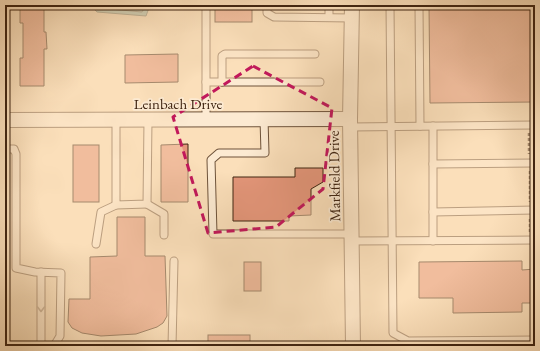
<svg xmlns="http://www.w3.org/2000/svg" width="540" height="351" font-family="'EB Garamond',serif">
<rect width="100%" height="100%" fill="#fbdfba"/>
<filter id="stains"><feTurbulence type="fractalNoise" baseFrequency=".005" numOctaves="4"/><feColorMatrix values="0 0 0 0 .2 0 0 0 0 .09 0 0 0 0 .02 0 0 0 .5 -.17"/></filter>
<radialGradient id="worn" r=".72"><stop offset=".6" stop-color="#630" stop-opacity="0"/><stop offset="1" stop-color="#630" stop-opacity=".3"/></radialGradient>
<polygon fill="#9fbdad" stroke="#79806f" points="150,5 146,16 97,12 91,6"/>
<g fill="none" stroke-linecap="round" stroke-linejoin="round">
<polyline stroke="#6f705f" stroke-width="1" points="96,5 99,8 142,12 146,5"/>
</g>
<g fill="#e4967a" stroke="#3f2411">
<polygon points="20,5 44,5 44,32 46,32 47,49 44,49 44,86 20,86 20,58 23,58 23,23 20,23"/>
<rect x="215" y="5" width="37" height="17"/>
<polygon points="429,5 535,5 535,102 430,103"/>
<polygon points="178,54 178,82 125,83 125,55"/>
<polygon points="188,144 188,202 161,202 161,145"/>
<rect x="73" y="145" width="26" height="57"/>
<polygon points="295,168 323,168 323,182 311,189 311,215 289,216 289,221 233,221 233,177 295,177"/>
<polygon points="117,217 145,217 145,256 165,256 167,316 163,323 157,327 136,334 101,336 82,333 72,328 68,322 69,299 90,299 90,257 117,256"/>
<polygon points="522,261 522,270 535,269 535,303 522,303 522,312 453,313 453,298 419,298 419,262"/>
<rect x="244" y="262" width="17" height="29"/>
<rect x="208" y="335" width="42" height="11"/>
</g>
<g fill="none" stroke-linecap="round" stroke-linejoin="round">
<defs>
<g id="lane">
<polyline points="206,5 206,120"/>
<polyline points="267,5 267,13 274,17 352,18"/>
<polyline points="390,5 393,333 408,341 535,340"/>
<polyline points="419,5 420,126"/>
<polyline points="329,17 329,5"/>
<polyline points="206,82 320,82"/>
<polyline points="222,82 222,56 225,54 315,54"/>
<polyline points="264,119 265,153 219,153 211,160 213,234 352,234"/>
<polyline points="116,120 116,205 147,204 148,120"/>
<polyline points="433,126 433,241"/>
<polyline points="351,127 535,125"/>
<polyline points="5,149 14,149 16,154 16,268 35,272 61,273 60,336 54,346"/>
<polyline points="433,164 535,163"/>
<polyline points="147,204 164,214 164,235"/>
<polyline points="433,212 535,210"/>
<polyline points="352,241 535,240"/>
<polyline points="96,244 101,212 116,205"/>
<polyline points="5,345 93,346"/>
<polyline points="41,346 41,272"/>
<polyline points="172,346 174,261"/>
</g>
<g id="street">
<polyline points="352,5 350,119 353,346"/>
<polyline points="5,120 350,119"/>
</g>
</defs>
<use href="#lane" stroke="#6e533b" stroke-width="9"/>
<use href="#street" stroke="#6e533b" stroke-width="16"/>
<g stroke="#3f2411" stroke-width="2.5" stroke-dasharray="3 2" stroke-linecap="butt">
<polyline points="529,133 529,154"/>
<polyline points="530,171 530,202"/>
<polyline points="530,219 530,232"/>
</g>
<use href="#lane" stroke="#fcead2" stroke-width="7"/>
<use href="#street" stroke="#fcead2" stroke-width="14"/>
</g>
<defs><path id="oneway-chevron" d="M-2-3.5L2.5 0L-2 3.5" fill="none" stroke-width="1.6" stroke-linecap="round" stroke-linejoin="round"/></defs>
<use stroke="#9e8772" href="#oneway-chevron" transform="translate(41 309) rotate(90)"/>
<path d="M0 0H540V351H0ZM253,66l79,42 -9,81 -47,38 -68,6 -35,-116z" fill="#fbdfba" fill-opacity=".55" fill-rule="evenodd"/>
<path fill="none" stroke="#c2185b" stroke-width="3" stroke-dasharray="8 5" stroke-linejoin="round" d="M253,66l79,42 -9,81 -47,38 -68,6 -35,-116z"/>
<g text-anchor="middle" dominant-baseline="central" stroke-width="3.5" stroke-linejoin="round" paint-order="stroke">
<g font-size="15" fill="#3f2411" stroke="#fcead2">
<text x="178" y="103">Leinbach Drive</text>
<text transform="translate(334 176) rotate(-91)">Markfield Drive</text>
</g>
</g>
<rect width="540" height="351" fill="none" stroke="#fbdfba" stroke-width="20"/>
<rect x="6" y="6" width="528" height="339" fill="none" stroke="#3f2411" stroke-width="2"/>
<rect x="10" y="10" width="520" height="331" fill="none" stroke="#3f2411"/>
<rect width="100%" height="100%" filter="url(#stains)"/>
<rect width="100%" height="100%" fill="url(#worn)"/>
</svg>
